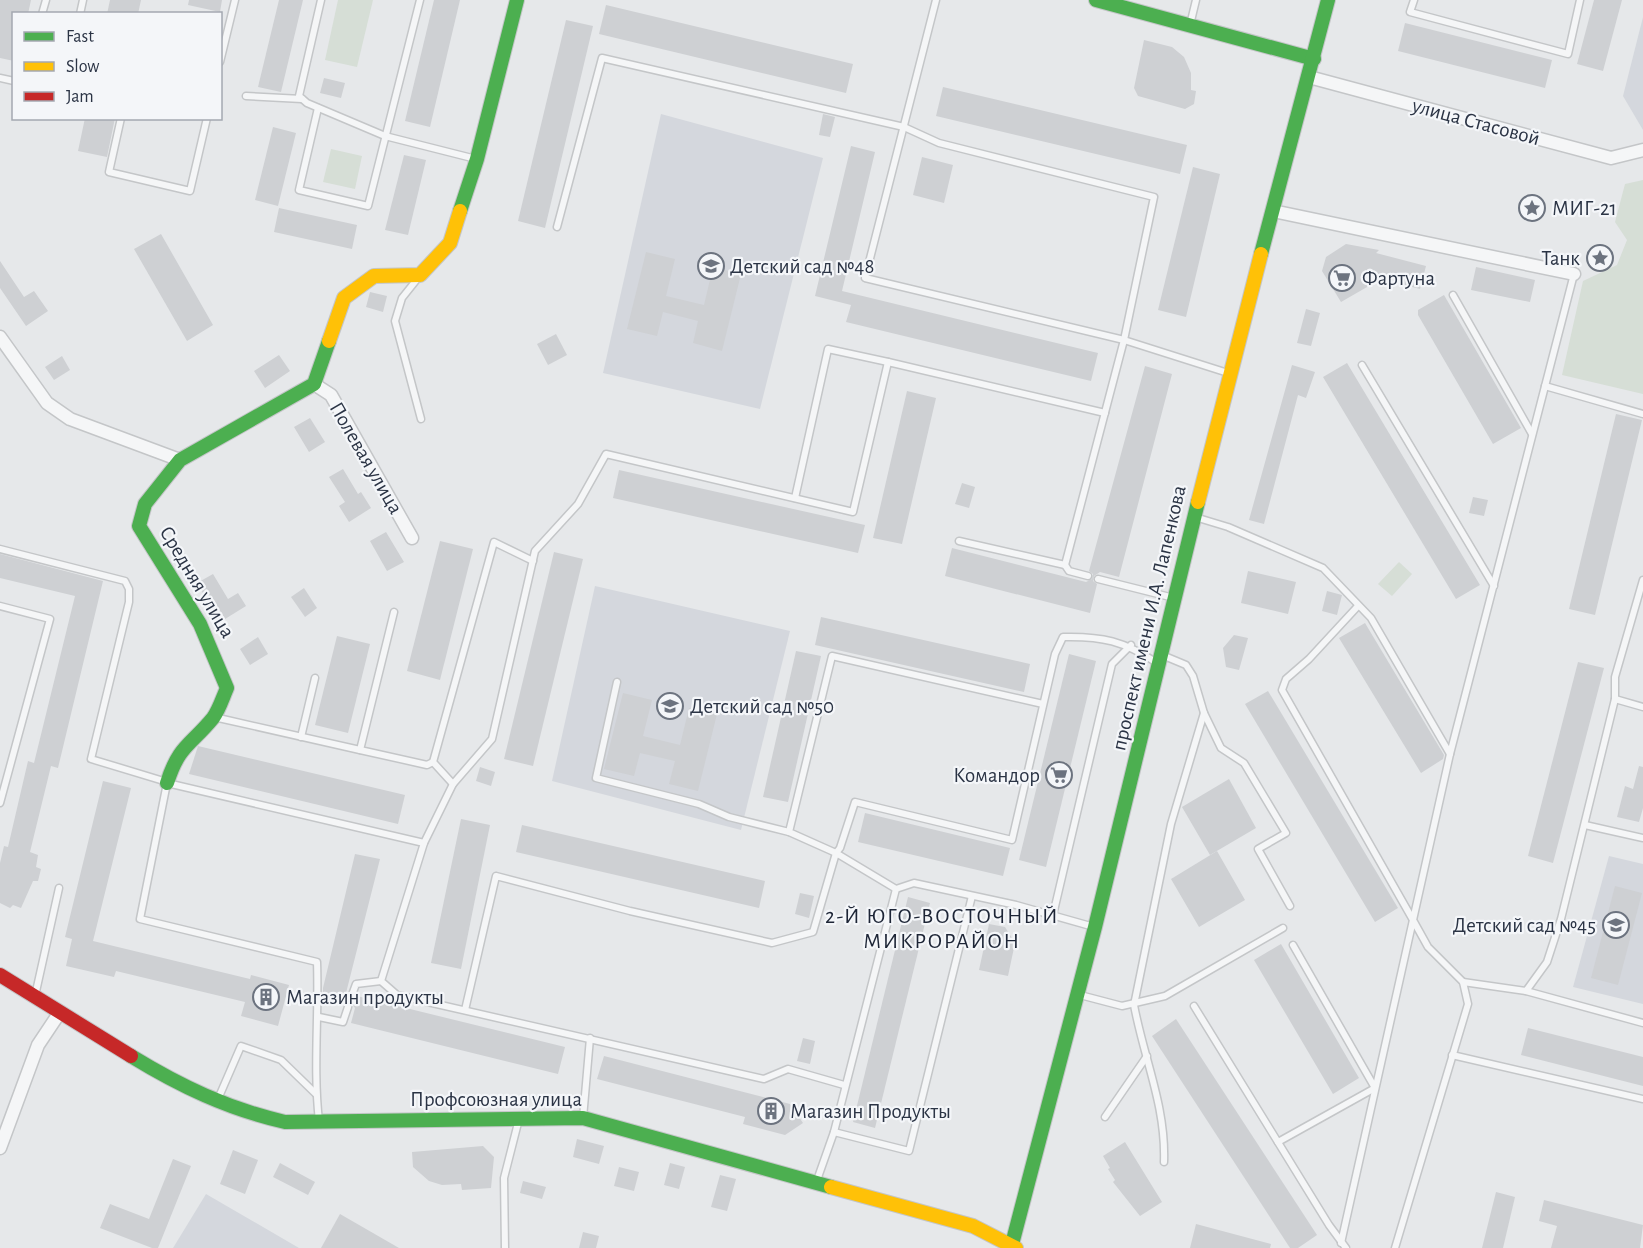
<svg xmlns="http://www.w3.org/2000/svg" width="1643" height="1248" font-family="'Alegreya Sans',sans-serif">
<rect width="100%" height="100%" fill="#e6e8ea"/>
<g fill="#d4d7dd">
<polygon points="1643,17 1643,130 1623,96"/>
<polygon points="661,114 823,158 760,409 603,373"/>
<polygon points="595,586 790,631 741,830 552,781"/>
<polygon points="1609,856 1643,864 1643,1004 1573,987"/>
<polygon points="206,1194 299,1248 173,1248"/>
</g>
<g fill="#d6ded6">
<polygon points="338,0 373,0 357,67 325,60"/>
<polygon points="331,149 362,156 355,189 323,182"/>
<polygon points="1643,180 1643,394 1562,375 1583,281 1617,265 1627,240 1615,222 1625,184"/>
<polygon points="1399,562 1412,574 1392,596 1378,584"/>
</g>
<g fill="#ced0d3">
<polygon points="0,0 31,0 28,14 14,14 14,61 0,58"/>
<polygon points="110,0 141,0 138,14 107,14"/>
<polygon points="189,0 222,0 220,12 188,5"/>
<polygon points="279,0 303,0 281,92 258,87"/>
<polygon points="434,0 460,0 430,127 405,121"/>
<polygon points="1594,0 1622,0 1603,71 1577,64"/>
<polygon points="606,5 853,64 846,93 599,34"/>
<polygon points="566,20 593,26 545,228 518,221"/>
<polygon points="1405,23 1552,60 1545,88 1398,51"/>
<polygon points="1144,40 1172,47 1184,57 1191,73 1191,90 1196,91 1194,104 1185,109 1138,96 1134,88"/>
<polygon points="324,78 345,83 341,98 320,93"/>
<polygon points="943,87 1187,145 1180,174 936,116"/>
<polygon points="823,114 835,117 830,137 819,135"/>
<polygon points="85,118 115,118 107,157 78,151"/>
<polygon points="273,127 296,133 278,206 255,200"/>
<polygon points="851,146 875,152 842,291 1098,353 1091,381 846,322 851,305 815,296"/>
<polygon points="404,155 426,160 408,235 385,230"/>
<polygon points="922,157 953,165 944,203 913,195"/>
<polygon points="1193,167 1220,174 1186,317 1158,310"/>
<polygon points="279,208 357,225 352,249 274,232"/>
<polygon points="161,234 213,325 187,341 134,249"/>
<polygon points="1346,244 1379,250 1376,253 1426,266 1420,289 1381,279 1341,302 1322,271 1326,257"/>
<polygon points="646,252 675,259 666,296 704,305 713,267 741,274 722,351 693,343 698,321 663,312 657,336 627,329"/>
<polygon points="0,261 24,297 34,291 48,311 26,326 0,288"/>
<polygon points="1476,267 1535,280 1530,302 1471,290"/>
<polygon points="370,292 387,296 383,312 366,307"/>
<polygon points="1444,295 1521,428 1493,444 1418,315 1418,310"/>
<polygon points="1306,309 1320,313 1311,346 1297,343"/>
<polygon points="556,334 567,355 548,365 537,344"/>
<polygon points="279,355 290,371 265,388 254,371"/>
<polygon points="62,356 70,370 54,380 45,367"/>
<polygon points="1347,363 1480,585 1456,599 1323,377"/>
<polygon points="1292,365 1315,372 1306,398 1298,395 1264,524 1249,520"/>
<polygon points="1145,366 1172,374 1119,577 1100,572 1094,576 1093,581 1097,584 1090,613 945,576 952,548 1086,582 1092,579 1093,574 1089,571"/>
<polygon points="907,391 936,398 902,544 873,538"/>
<polygon points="1616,414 1642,420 1595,615 1569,609"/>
<polygon points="310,418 325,442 309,452 294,427"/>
<polygon points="343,469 358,494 361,492 371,508 349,522 339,506 345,502 329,477"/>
<polygon points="619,470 865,525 858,553 613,498"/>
<polygon points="962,483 975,487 969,508 955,504"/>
<polygon points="1473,497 1488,500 1484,516 1469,513"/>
<polygon points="386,532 404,562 387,571 370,541"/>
<polygon points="440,541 473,549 440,680 407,671"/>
<polygon points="554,552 583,559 533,766 504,759"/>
<polygon points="0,554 103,581 58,768 51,766 30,852 38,855 36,867 41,869 38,881 33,881 21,908 13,905 10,908 0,903 0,863 4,846 8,847 28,761 34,763 75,596 0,578"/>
<polygon points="1248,571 1296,582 1288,614 1241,603"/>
<polygon points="213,574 228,599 238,593 246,606 225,619 208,593 204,595 197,583"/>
<polygon points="304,588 317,608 305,617 291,597"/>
<polygon points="1327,591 1342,595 1337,615 1322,611"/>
<polygon points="821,617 1030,664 1024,692 815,645"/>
<polygon points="1365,623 1444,755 1443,759 1421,773 1339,638"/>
<polygon points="1234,635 1248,638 1239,670 1226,667 1223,648"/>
<polygon points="337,636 370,644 348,733 315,725"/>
<polygon points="258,637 268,654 250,665 240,649"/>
<polygon points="796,651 821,656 788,802 763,797"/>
<polygon points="1069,654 1096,661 1046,867 1019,860"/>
<polygon points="1578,662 1604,668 1553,863 1528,856"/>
<polygon points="1268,691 1398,908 1375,922 1245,704"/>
<polygon points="623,693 652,700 643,736 680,745 689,708 717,714 698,791 669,784 675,761 640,753 634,776 604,769"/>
<polygon points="198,746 405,795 398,824 189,774"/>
<polygon points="1639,766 1643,767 1643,808 1639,822 1617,817 1625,786 1633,789"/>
<polygon points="480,767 495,772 491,786 476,781"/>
<polygon points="1229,779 1256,828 1210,855 1182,807"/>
<polygon points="103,781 131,788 93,941 250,979 251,975 289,985 278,1026 241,1016 245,1002 116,971 114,977 66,966 72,939 65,937"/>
<polygon points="865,813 1010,848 1003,876 858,842"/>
<polygon points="461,819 490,825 461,969 431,963"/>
<polygon points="522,825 765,881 759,908 516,852"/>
<polygon points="1217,851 1245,900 1199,927 1171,879"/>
<polygon points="355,854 380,859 346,993 348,999 353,1000 357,996 565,1047 558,1074 351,1023 355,1008 351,1003 346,1002 343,1005 323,1001 323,988"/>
<polygon points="1615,886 1642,893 1618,985 1591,978"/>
<polygon points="800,893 814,896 809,918 795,914"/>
<polygon points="908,897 930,903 875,1128 853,1122"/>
<polygon points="989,924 1005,927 1015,943 1008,976 979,970"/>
<polygon points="1281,944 1359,1078 1333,1094 1254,960"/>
<polygon points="1176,1019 1317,1235 1298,1248 1290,1248 1152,1036"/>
<polygon points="1528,1028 1643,1057 1643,1086 1521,1055"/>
<polygon points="803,1038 815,1041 810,1064 797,1061"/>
<polygon points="604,1056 790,1104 803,1123 785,1135 743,1124 745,1117 597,1079"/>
<polygon points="577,1139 604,1146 599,1164 573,1157"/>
<polygon points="1125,1142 1162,1202 1140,1216 1113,1182 1115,1180 1108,1169 1110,1168 1103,1156"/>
<polygon points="483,1146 494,1157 491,1188 462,1190 461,1184 442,1185 429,1181 413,1167 412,1152"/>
<polygon points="233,1150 258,1160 245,1194 220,1184"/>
<polygon points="173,1159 191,1166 158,1248 152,1248 100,1228 110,1204 149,1219"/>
<polygon points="280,1163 315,1182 308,1195 273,1177"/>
<polygon points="670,1163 685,1167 679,1189 664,1185"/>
<polygon points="619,1167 639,1172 634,1191 614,1186"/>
<polygon points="720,1175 736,1179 727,1211 711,1207"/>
<polygon points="523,1181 546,1187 542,1199 520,1193"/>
<polygon points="1496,1192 1515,1197 1503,1248 1482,1248"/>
<polygon points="1544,1200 1643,1225 1640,1248 1551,1248 1557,1226 1539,1221"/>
<polygon points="340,1214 399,1248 321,1248"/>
<polygon points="1196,1224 1271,1244 1270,1248 1190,1248"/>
<polygon points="583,1232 599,1236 596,1248 579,1248"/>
</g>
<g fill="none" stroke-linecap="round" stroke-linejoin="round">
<defs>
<g id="lane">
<polyline points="321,0 299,96 307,103 385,136 476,159"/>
<polyline points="936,0 865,278 1124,340 1228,373"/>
<polyline points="1414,0 1410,12 1568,54 1580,0"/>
<polyline points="42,14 46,0"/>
<polyline points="80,14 83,0"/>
<polyline points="1190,25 1196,0"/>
<polyline points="220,62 235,0"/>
<polyline points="0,78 14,81"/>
<polyline points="246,96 302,99"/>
<polyline points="318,108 299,190 368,206 420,0"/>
<polyline points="121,118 109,172 190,191 207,118"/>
<polyline points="557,227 602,58 904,127 939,143 1154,197 1124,340 1065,565 959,541"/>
<polyline points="418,278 402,298 395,321 421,419"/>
<polyline points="1453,295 1532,434"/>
<polyline points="1362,365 1494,586"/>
<polyline points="1545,386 1643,414"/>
<polyline points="795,498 828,349 888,362"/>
<polyline points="1195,517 1228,527 1323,568 1371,618 1450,754"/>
<polyline points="0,549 125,581 129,589 129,602 91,759 167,782"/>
<polyline points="1065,565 1069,571 1088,576"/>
<polyline points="1098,579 1174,598"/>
<polyline points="0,606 50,619 0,803"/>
<polyline points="394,612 360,750 427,765 433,762"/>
<path d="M1162,655l24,10 7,11 11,37 -33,111 -37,181c10,54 32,101 30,157"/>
<polyline points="617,682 596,778 699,804 729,817 789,832"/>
<polyline points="1615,699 1643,707"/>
<path d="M1043,704l-211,-48 -43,176 47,21 4,-5 15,-46 157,38 43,-186 8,-17c39,-1 61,4 94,26"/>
<polyline points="1204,713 1221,748 1244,763 1286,833 1258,849 1290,906"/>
<polyline points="214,717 360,750"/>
<polyline points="301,737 315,678"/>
<polyline points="453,784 433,762 494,542 533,561"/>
<polyline points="1585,825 1643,838"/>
<polyline points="1053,915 1112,664 1131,645"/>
<polyline points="1463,982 1526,991 1547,962 1561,919 1615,699 1615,677 1643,580"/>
<polyline points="1526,991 1643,1023"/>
<polyline points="352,995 356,984 381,981"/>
<polyline points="1080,995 1122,1006 1165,996 1283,928"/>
<polyline points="35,996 59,888"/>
<polyline points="1194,1006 1329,1225 1346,1248"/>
<polyline points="465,1010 496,876 630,911 772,943 813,932 836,853 896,889"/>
<polyline points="319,1017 343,1022 348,1007"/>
<polyline points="1452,1055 1643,1099"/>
<polyline points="844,1085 788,1069 764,1079 397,995 381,981 424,843 453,784 492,739 535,551 578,504 606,454 853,512 888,362 1105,413"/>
<polyline points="218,1099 241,1046 281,1060 316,1094"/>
<polyline points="1105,1117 1147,1056"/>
<polyline points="583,1118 590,1038"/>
<path d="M319,1121c-6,-52 0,-106 -2,-159l-177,-43 27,-136 257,60"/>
<polyline points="834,1132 909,1151 972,896"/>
<polyline points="1278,1142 1375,1088 1293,945"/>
<polyline points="816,1183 834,1132 896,889 914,883 1016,905 1094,927"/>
<polyline points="1341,1243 1413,920 1282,690 1286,679 1309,659 1358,606"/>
<polyline points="505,1248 504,1178 519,1119"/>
<polyline points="1395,1248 1468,1004 1463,982 1428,947 1413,920 1450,754 1574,274"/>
</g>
<g id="street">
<polyline points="1309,77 1611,158 1643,150"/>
<polyline points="1273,211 1574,274"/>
<polyline points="0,337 47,403 70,419 180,460"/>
<polyline points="314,384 331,395 412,538"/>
<polyline points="0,1148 38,1045 60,1012"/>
</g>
<g id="fast">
<polyline points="1096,0 1314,59"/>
<polyline points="460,211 477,159 517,0"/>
<polyline points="1261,254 1328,0"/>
<path d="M167,783c12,-38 23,-37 46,-65 6,-8 10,-21 14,-30l-27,-64 -61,-98 6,-22 35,-44 134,-76 15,-43"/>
<path d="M131,1056c49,30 97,53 154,66l298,-4 248,69"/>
<polyline points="1011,1248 1095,927 1198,502"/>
</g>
<g id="slow">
<polyline points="329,341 344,298 374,276 420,275 450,243 460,211"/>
<polyline points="1198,502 1261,254"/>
<polyline points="831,1187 973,1226 1016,1248"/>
</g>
<polyline id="jam" points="0,975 131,1056"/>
</defs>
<use href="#lane" stroke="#c4c6c8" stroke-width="9"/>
<use href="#street" stroke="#c4c6c8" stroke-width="15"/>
<use href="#fast" stroke="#c4c6c8" stroke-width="16"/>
<use href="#slow" stroke="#c4c6c8" stroke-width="16"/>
<use href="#jam" stroke="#c4c6c8" stroke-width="16"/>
<use href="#lane" stroke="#f5f6f7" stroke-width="6"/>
<use href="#street" stroke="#f5f6f7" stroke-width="12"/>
<use href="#fast" stroke="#4caf50" stroke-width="14"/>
<use href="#slow" stroke="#ffc107" stroke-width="14"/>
<use href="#jam" stroke="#c62828" stroke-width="14"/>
</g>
<defs>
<symbol id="sight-ring" viewBox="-11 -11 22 22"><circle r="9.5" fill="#f4f6f9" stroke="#6c737f" stroke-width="1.5"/><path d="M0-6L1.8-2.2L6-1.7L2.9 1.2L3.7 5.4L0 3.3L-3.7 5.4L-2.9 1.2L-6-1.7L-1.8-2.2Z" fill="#6c737f"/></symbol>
<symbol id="school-ring" viewBox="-11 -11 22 22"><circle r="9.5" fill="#f4f6f9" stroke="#6c737f" stroke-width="1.5"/><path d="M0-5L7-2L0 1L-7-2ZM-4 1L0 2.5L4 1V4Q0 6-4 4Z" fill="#6c737f"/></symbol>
<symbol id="supermarket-ring" viewBox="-11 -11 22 22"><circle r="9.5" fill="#f4f6f9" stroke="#6c737f" stroke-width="1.5"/><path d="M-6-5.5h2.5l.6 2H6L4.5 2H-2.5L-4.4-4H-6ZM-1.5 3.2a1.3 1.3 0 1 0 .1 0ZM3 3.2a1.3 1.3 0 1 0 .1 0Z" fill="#6c737f"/></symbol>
<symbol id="building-ring" viewBox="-11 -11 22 22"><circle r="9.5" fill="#f4f6f9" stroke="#6c737f" stroke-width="1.5"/><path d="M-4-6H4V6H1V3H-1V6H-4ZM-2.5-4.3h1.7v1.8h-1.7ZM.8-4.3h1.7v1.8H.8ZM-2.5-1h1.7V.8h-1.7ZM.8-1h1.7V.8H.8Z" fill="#6c737f"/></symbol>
</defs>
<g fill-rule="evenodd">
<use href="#sight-ring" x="1517" y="193" width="30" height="30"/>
<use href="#sight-ring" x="1585" y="243" width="30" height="30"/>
<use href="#school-ring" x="696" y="251" width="30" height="30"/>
<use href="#supermarket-ring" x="1327" y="263" width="30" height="30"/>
<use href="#school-ring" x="655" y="691" width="30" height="30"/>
<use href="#supermarket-ring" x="1044" y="760" width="30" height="30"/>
<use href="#school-ring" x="1601" y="910" width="30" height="30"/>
<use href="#building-ring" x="251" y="982" width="30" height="30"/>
<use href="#building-ring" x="756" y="1096" width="30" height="30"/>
</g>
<g text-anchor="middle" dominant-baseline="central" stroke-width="4.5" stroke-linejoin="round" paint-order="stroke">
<g font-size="21" fill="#2b3445" stroke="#f4f6f9">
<text transform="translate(1476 122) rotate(15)">улица Стасовой</text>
<text transform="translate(366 458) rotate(60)">Полевая улица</text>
<text transform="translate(197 582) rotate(59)">Средняя улица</text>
<text transform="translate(1149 618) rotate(-77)">проспект имени И.А. Лапенкова</text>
<text x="496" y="1099">Профсоюзная улица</text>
</g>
<g font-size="21" fill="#2b3445" stroke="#f4f6f9" text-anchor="start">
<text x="1552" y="208">МИГ-21</text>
<text x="1580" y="258" text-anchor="end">Танк</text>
<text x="730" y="266">Детский сад №48</text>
<text x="1362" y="278">Фартуна</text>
<text x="690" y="706">Детский сад №50</text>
<text x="1040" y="775" text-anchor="end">Командор</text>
<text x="1596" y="925" text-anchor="end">Детский сад №45</text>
<text x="286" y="997">Магазин продукты</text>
<text x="790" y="1111">Магазин Продукты</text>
</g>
<g font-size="22" letter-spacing="1.5" fill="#1d2536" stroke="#f4f6f9">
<text x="942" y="916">2-Й ЮГО-ВОСТОЧНЫЙ<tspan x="942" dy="25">МИКРОРАЙОН</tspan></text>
</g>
</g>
<rect x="12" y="12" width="210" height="108" fill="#f4f6f9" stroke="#a4a8b1" stroke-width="1.5"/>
<rect x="24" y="32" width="30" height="9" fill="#4caf50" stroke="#a4a8b1" stroke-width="1.5"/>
<text x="66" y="42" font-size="18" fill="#2b3445">Fast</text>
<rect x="24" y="62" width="30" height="9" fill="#ffc107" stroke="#a4a8b1" stroke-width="1.5"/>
<text x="66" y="72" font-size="18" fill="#2b3445">Slow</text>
<rect x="24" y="92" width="30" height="9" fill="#c62828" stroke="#a4a8b1" stroke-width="1.5"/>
<text x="66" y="102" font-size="18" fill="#2b3445">Jam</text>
</svg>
